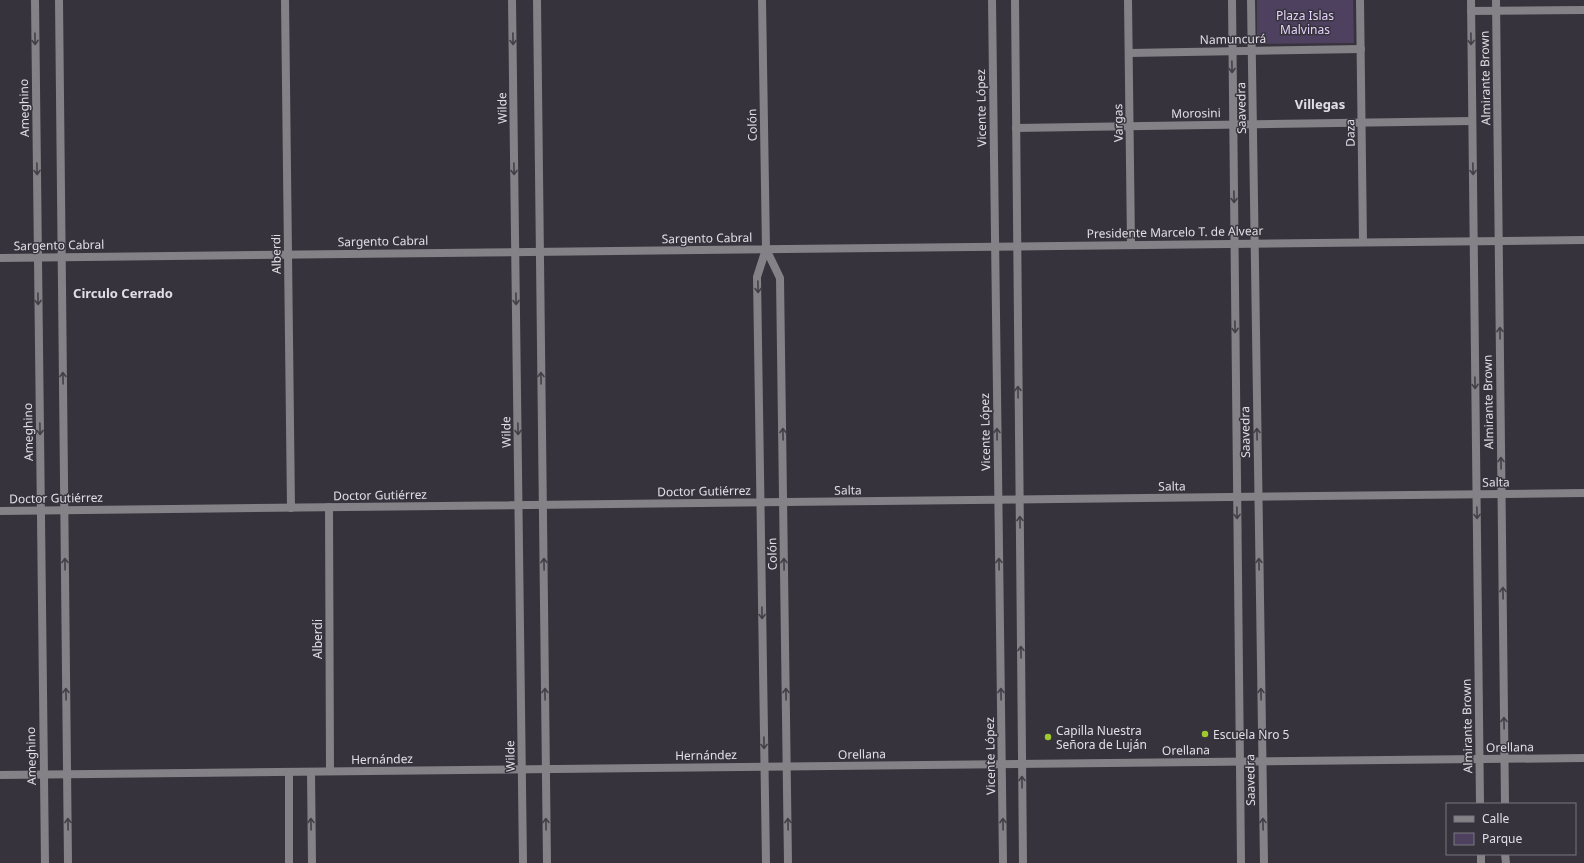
<svg xmlns="http://www.w3.org/2000/svg" width="1584" height="863" font-family="'Noto Sans',sans-serif">
<rect width="100%" height="100%" fill="#37333d"/>
<polygon fill="#4e415f" points="1257,0 1353,0 1354,43 1257,44"/>
<g fill="none" stroke-linecap="round" stroke-linejoin="round">
<g stroke="#848287" stroke-width="8">
<polyline points="35,0 45,863"/>
<polyline points="59,0 68,863"/>
<polyline points="285,0 291,508"/>
<polyline points="762,0 766,249 757,277 766,863"/>
<polyline points="992,0 1003,863"/>
<polyline points="1015,0 1023,863"/>
<polyline points="1128,0 1131,245"/>
<polyline points="1232,0 1241,863"/>
<polyline points="1251,0 1264,863"/>
<polyline points="1360,0 1363,242"/>
<polyline points="1471,0 1480,804"/>
<polyline points="1496,0 1505,804"/>
<polyline points="1471,11 1584,10"/>
<polyline points="1129,53 1361,49"/>
<polyline points="1016,128 1472,121"/>
<polyline points="766,249 780,278 788,863"/>
<polyline points="0,258 1584,240"/>
<polyline points="329,507 330,771"/>
<polyline points="0,511 1584,493"/>
<polyline points="311,772 312,863"/>
<polyline points="0,775 1584,758"/>
<polyline points="1481,854 1481,863"/>
<polyline points="1505,854 1506,863"/>
<polyline points="289,863 289,772"/>
</g>
<g stroke="#848287" stroke-width="8">
<polyline points="512,0 523,863"/>
<polyline points="537,0 547,863"/>
</g>
</g>
<defs><path id="oneway-shaft" d="M-6 0H5M1.5-3L5.5 0L1.5 3" fill="none" stroke-width="1.6" stroke-linecap="round" stroke-linejoin="round"/></defs>
<g stroke="#433f48">
<use href="#oneway-shaft" transform="translate(35 39) rotate(89)"/>
<use href="#oneway-shaft" transform="translate(513 39) rotate(89)"/>
<use href="#oneway-shaft" transform="translate(1471 39) rotate(89)"/>
<use href="#oneway-shaft" transform="translate(1232 67) rotate(89)"/>
<use href="#oneway-shaft" transform="translate(37 169) rotate(89)"/>
<use href="#oneway-shaft" transform="translate(514 169) rotate(89)"/>
<use href="#oneway-shaft" transform="translate(1473 169) rotate(89)"/>
<use href="#oneway-shaft" transform="translate(1234 197) rotate(89)"/>
<use href="#oneway-shaft" transform="translate(758 287) rotate(89)"/>
<use href="#oneway-shaft" transform="translate(38 299) rotate(89)"/>
<use href="#oneway-shaft" transform="translate(516 299) rotate(89)"/>
<use href="#oneway-shaft" transform="translate(1235 327) rotate(89)"/>
<use href="#oneway-shaft" transform="translate(1500 333) rotate(-91)"/>
<use href="#oneway-shaft" transform="translate(63 378) rotate(-91)"/>
<use href="#oneway-shaft" transform="translate(541 378) rotate(-91)"/>
<use href="#oneway-shaft" transform="translate(1475 383) rotate(89)"/>
<use href="#oneway-shaft" transform="translate(1018 392) rotate(-91)"/>
<use href="#oneway-shaft" transform="translate(40 429) rotate(89)"/>
<use href="#oneway-shaft" transform="translate(518 429) rotate(89)"/>
<use href="#oneway-shaft" transform="translate(783 434) rotate(-91)"/>
<use href="#oneway-shaft" transform="translate(997 434) rotate(-91)"/>
<use href="#oneway-shaft" transform="translate(1257 434) rotate(-91)"/>
<use href="#oneway-shaft" transform="translate(1501 463) rotate(-91)"/>
<use href="#oneway-shaft" transform="translate(1237 513) rotate(89)"/>
<use href="#oneway-shaft" transform="translate(1477 513) rotate(89)"/>
<use href="#oneway-shaft" transform="translate(1020 522) rotate(-91)"/>
<use href="#oneway-shaft" transform="translate(65 564) rotate(-91)"/>
<use href="#oneway-shaft" transform="translate(544 564) rotate(-91)"/>
<use href="#oneway-shaft" transform="translate(784 564) rotate(-91)"/>
<use href="#oneway-shaft" transform="translate(999 564) rotate(-91)"/>
<use href="#oneway-shaft" transform="translate(1259 564) rotate(-91)"/>
<use href="#oneway-shaft" transform="translate(1503 593) rotate(-91)"/>
<use href="#oneway-shaft" transform="translate(762 613) rotate(89)"/>
<use href="#oneway-shaft" transform="translate(1021 652) rotate(-91)"/>
<use href="#oneway-shaft" transform="translate(66 694) rotate(-91)"/>
<use href="#oneway-shaft" transform="translate(545 694) rotate(-91)"/>
<use href="#oneway-shaft" transform="translate(786 694) rotate(-91)"/>
<use href="#oneway-shaft" transform="translate(1001 694) rotate(-91)"/>
<use href="#oneway-shaft" transform="translate(1261 694) rotate(-91)"/>
<use href="#oneway-shaft" transform="translate(1504 723) rotate(-91)"/>
<use href="#oneway-shaft" transform="translate(764 743) rotate(89)"/>
<use href="#oneway-shaft" transform="translate(1022 782) rotate(-91)"/>
<use href="#oneway-shaft" transform="translate(68 824) rotate(-91)"/>
<use href="#oneway-shaft" transform="translate(311 824) rotate(-91)"/>
<use href="#oneway-shaft" transform="translate(546 824) rotate(-91)"/>
<use href="#oneway-shaft" transform="translate(788 824) rotate(-91)"/>
<use href="#oneway-shaft" transform="translate(1003 824) rotate(-91)"/>
<use href="#oneway-shaft" transform="translate(1263 824) rotate(-91)"/>
</g>
<g fill="#9eca2e" stroke="#37333d" stroke-width="1.5">
<circle cx="1205" cy="734" r="4"/>
<circle cx="1048" cy="737" r="4"/>
</g>
<g text-anchor="middle" dominant-baseline="central" stroke-width="3" stroke-linejoin="round" paint-order="stroke">
<g font-size="12" fill="#e4d2fc" stroke="#37333d">
<text x="1305" y="15">Plaza Islas<tspan x="1305" dy="14">Malvinas</tspan></text>
</g>
<g font-size="12" fill="#e0dee4" stroke="#37333d">
<text transform="translate(1233 39) rotate(-1)">Namuncurá</text>
<text transform="translate(1485 78) rotate(-91)">Almirante Brown</text>
<text transform="translate(24 108) rotate(-91)">Ameghino</text>
<text transform="translate(502 108) rotate(-91)">Wilde</text>
<text transform="translate(981 108) rotate(-91)">Vicente López</text>
<text transform="translate(1241 108) rotate(-91)">Saavedra</text>
<text transform="translate(1196 113) rotate(-1)">Morosini</text>
<text transform="translate(1118 123) rotate(-91)">Vargas</text>
<text transform="translate(752 125) rotate(-91)">Colón</text>
<text transform="translate(1350 133) rotate(-91)">Daza</text>
<text transform="translate(1175 232) rotate(-1)">Presidente Marcelo T. de Alvear</text>
<text transform="translate(707 238) rotate(-1)">Sargento Cabral</text>
<text transform="translate(383 241) rotate(-1)">Sargento Cabral</text>
<text transform="translate(59 245) rotate(-1)">Sargento Cabral</text>
<text transform="translate(276 254) rotate(-91)">Alberdi</text>
<text transform="translate(1488 402) rotate(-91)">Almirante Brown</text>
<text transform="translate(28 432) rotate(-91)">Ameghino</text>
<text transform="translate(506 432) rotate(-91)">Wilde</text>
<text transform="translate(985 432) rotate(-91)">Vicente López</text>
<text transform="translate(1245 432) rotate(-91)">Saavedra</text>
<text transform="translate(1496 482) rotate(-1)">Salta</text>
<text transform="translate(1172 486) rotate(-1)">Salta</text>
<text transform="translate(848 490) rotate(-1)">Salta</text>
<text transform="translate(704 491) rotate(-1)">Doctor Gutiérrez</text>
<text transform="translate(380 495) rotate(-1)">Doctor Gutiérrez</text>
<text transform="translate(56 498) rotate(-1)">Doctor Gutiérrez</text>
<text transform="translate(772 554) rotate(-91)">Colón</text>
<text transform="translate(317 639) rotate(-90)">Alberdi</text>
<text transform="translate(1467 726) rotate(-91)">Almirante Brown</text>
<text transform="translate(1510 747) rotate(-1)">Orellana</text>
<text transform="translate(1186 750) rotate(-1)">Orellana</text>
<text transform="translate(862 754) rotate(-1)">Orellana</text>
<text transform="translate(706 755) rotate(-1)">Hernández</text>
<text transform="translate(31 756) rotate(-91)">Ameghino</text>
<text transform="translate(510 756) rotate(-91)">Wilde</text>
<text transform="translate(990 756) rotate(-91)">Vicente López</text>
<text transform="translate(382 759) rotate(-1)">Hernández</text>
<text transform="translate(1250 780) rotate(-91)">Saavedra</text>
</g>
<g font-size="12" fill="#e0dee4" stroke="#37333d" text-anchor="start">
<text x="1056" y="730">Capilla Nuestra<tspan x="1056" dy="14">Señora de Luján</tspan></text>
<text x="1213" y="734">Escuela Nro 5</text>
</g>
<g font-size="13" font-weight="bold" fill="#e0dee4" stroke="#37333d">
<text x="1320" y="104">Villegas</text>
<text x="123" y="293">Circulo Cerrado</text>
</g>
</g>
<rect x="1446" y="803" width="130" height="52" fill="#37333d" stroke="#7b7780"/>
<rect x="1454" y="816" width="20" height="6" fill="#848287" stroke="#7b7780"/>
<text x="1482" y="823" font-size="12" fill="#e0dee4">Calle</text>
<rect x="1454" y="833" width="20" height="12" fill="#4e415f" stroke="#7b7780"/>
<text x="1482" y="843" font-size="12" fill="#e0dee4">Parque</text>
</svg>
